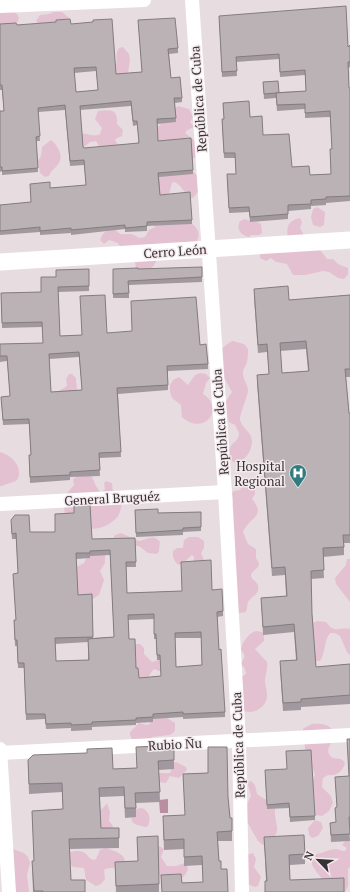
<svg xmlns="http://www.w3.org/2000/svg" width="350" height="892" font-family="'PT Serif',serif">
<rect width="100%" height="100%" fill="#e7dde1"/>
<g fill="#e4c1d0">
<path d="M0,9c8,1 16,0 19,9l-3,8 -16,4z"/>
<polygon points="54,12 62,12 69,18 68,21 52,23 49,22 43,25 38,23 36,21 40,15 49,14"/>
<path d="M123,47l6,7 1,6 -2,13c-6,0 -10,2 -16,1 1,-2 4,-6 4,-9 2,-7 -2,-9 3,-17z"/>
<path d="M178,106l11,3 4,8 -3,5 4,5 -7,3 -2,3 14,11 -1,14h-6l-2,10 8,9 3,11 -8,10h-3c-6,-5 -9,-14 -16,-16l-2,1 -4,15 -11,1 -22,-53 3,-5 19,-13z"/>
<path d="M98,111c12,-1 20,-3 19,13l6,6 -1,6 -5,2 -2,2 3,5 -16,6 -6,-10 -6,1 -7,6 -5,-15c8,-1 15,5 22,1l2,-6 -7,-9z"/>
<path d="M51,140c6,5 13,15 8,23 -3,5 -8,7 -10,13l-4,1 -5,-4 -2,-12 3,-5 1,-9z"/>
<polygon points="317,207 325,212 324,225 320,227 313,225 311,217 313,209"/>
<path d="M300,218l2,4 -2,6 3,5 -1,5h-14c-2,-11 0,-18 12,-20z"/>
<path d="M245,219c6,3 11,2 16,5l1,9 -3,2h-8l-2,2c-9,-2 -13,-8 -9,-16z"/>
<path d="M190,222c7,5 12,12 6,20l-39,18 -5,8 -8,5 -8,-3 -1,-9 -14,-13 -3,-5 -9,-3 -5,4 -4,-4 2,-5 6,-6 8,1c5,6 7,4 13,4 4,0 7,2 10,4l6,-1 4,-7 6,-3v-3z"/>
<polygon points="318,247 327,259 333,259 338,264 348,268 348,274 344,279 338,278 329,272 323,271 305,275 293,275 287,264 276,262 271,258 266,261 260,258 260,253 295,252"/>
<path d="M233,341l11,3 4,5c0,4 0,9 -1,13 -1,4 -4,7 -4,11 0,7 5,11 5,18 -1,7 -9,25 -8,29 2,9 12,12 12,21 0,9 -6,19 -15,22 -9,-2 -12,-9 -6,-17 3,-5 8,-5 8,-13l-4,-8 -6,-3 -2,-6 -1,-15 6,-9 -10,-18 -1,-25 9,-7z"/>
<path d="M200,373l6,1 4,4 -4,5 -3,11c23,14 1,43 -21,23l-1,-12 -9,-7 -2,-6v-7l3,-5 6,-3 9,8 7,-10z"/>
<polygon points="69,374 72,374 76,378 77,392 59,393 60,390 66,387 67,385 66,379"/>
<path d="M0,452c9,3 18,9 19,20 0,3 0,6 -3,9 0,0 -12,4 -14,5h-2z"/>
<path d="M78,476h12l2,1 4,9 5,7 4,-4 -1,-6 2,-2 6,2 1,9 9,12c-1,4 -2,9 -4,12 -7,9 -20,15 -31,12 -8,-3 -15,-8 -22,-12l-2,-18 11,-13 -1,-6z"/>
<path d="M244,483h3l8,5v6l-3,5c15,18 -3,18 -9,33l5,12 8,5v9l3,5c0,7 -8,7 -8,13 1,4 7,6 7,10 2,9 -7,10 -10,16 -1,4 -1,7 -2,10l-6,1 -4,-1 -7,-102 4,-8 -1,-9 2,-2 6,-1z"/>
<path d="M121,533l18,8c7,-1 15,-8 21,1l-1,9 -2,3 -9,-1 -9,-7h-6l-21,-6 3,-5z"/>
<path d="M189,537h9l6,4v7l-3,5 4,9 -12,1 1,-6 -2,-2 -10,9 -3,1c-5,-3 -7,-9 -6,-14l4,-3h6l1,-8z"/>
<polygon points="105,553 105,563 100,571 104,580 99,595 91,600 76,597 76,567 84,563 88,555"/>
<polygon points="347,559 350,559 350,602 336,584 335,578 346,565"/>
<path d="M318,621l8,1c9,12 13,5 24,7v26l-3,-3 -7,-16 -5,-3h-5c-7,9 -4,20 -10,28h-12l4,-38z"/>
<path d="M256,631l6,1 2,3v6l-9,8 12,13c1,8 -2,13 -2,19 0,5 2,9 2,13 1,13 -14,22 -25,16l-2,-33 5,-2 1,-2 -2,-6 -2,-1 -1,-3c4,-6 5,-7 0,-13 1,-8 7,-16 15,-19z"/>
<path d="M135,644h5l4,4v6l8,8 6,-2 3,1 1,11 -8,-3c-7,7 -3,11 -15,12l-11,-16 5,-19z"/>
<polygon points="149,718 167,718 175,723 175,731 170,735 152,737 150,740 133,741 130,735 130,732 139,723 147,725 150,724"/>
<path d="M312,724c8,-1 23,0 21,12 0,5 -4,9 -5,15 4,13 12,3 17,12 -2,9 -9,13 -17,12l-5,3 -1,9 9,9 2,7 -4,8 -7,5 -6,-1 -2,-2 -4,-27 5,-11 -2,-6 -5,-4c-1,-5 -6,-34 -5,-36 2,-2 6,-4 9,-5z"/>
<polygon points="176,762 186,767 187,770 179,778 170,776 166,783 158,782 158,773 170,773 172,768 170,764"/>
<path d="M251,781l4,4 2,9c6,5 15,7 18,15 -1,19 10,20 -9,36h-3l-5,-4 -12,-21 1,-16 4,-8 -3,-11v-3z"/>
<polygon points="107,803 110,812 109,821 113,826 109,834 91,822"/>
<path d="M142,808c8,4 9,10 6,18l-2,1 -9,-2 -5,-3 -1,-9 4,-4z"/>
<polygon points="315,820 321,822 323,828 318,836 312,838 309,835 308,828"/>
<path d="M350,837v30l-2,2v17l-3,6c-12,0 -39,-25 -34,-38 9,1 15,-4 24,-5 4,0 6,2 10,2l2,-3 -5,-3 6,-7z"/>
<path d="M155,845l4,1 5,3 -3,8 6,9h9l9,-3c6,5 1,12 -4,16l-19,-1 -4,-4z"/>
<path d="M106,848c7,2 28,9 14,18 -6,3 -12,1 -16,4l1,9 -4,5 -5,2 -10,-6 -2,-12 -11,-1 -8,-9v-5c7,-1 14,-5 21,1 3,3 4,5 8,6l2,-1 4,-9z"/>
<polygon points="13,849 24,853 28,857 30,863 27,875 29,892 15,892"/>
<polygon points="253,853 256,859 254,867 261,877 258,886 255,887 247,884 245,859 249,854"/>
</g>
<polygon fill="#b98ea1" points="168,799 168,813 160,813 159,800"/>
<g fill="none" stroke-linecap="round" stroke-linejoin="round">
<g stroke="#fff" stroke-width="14">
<polyline points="192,0 225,492 239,741 242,892"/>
<polyline points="0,6 144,0"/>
<polyline points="0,504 225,492"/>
<polyline points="0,749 9,892"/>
<polyline points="0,753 350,735"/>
</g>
<polyline stroke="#fff" stroke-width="17" points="0,262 350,240"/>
</g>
<g fill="#a1999d" fill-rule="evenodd">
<polygon points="219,16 348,47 350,45 350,67 348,68 349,88 350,88 350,201 326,203 326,205 311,206 311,209 288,211 288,219 250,222 249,212 229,213 227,179 236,174 235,158 224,158 222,124 222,119 224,119 223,103 250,117 263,135 292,167 310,175 331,174 330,149 332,149 330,117 305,118 305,109 277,111 276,98 264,99 263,82 279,92 306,91 305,75 280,77 279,59 236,62 237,76 222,77"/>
<path d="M138,20l40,28v5l-9,1 2,24 11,20v4l-7,1 1,19 -19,2 1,17 35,29v4l-34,3 1,18 32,25v4l-45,2v5l-22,1v-3l-54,6v-2l-31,2v-3l-40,3v-30l31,-3 -1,-18 20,4 36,-3 -2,-20 -14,1 -5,-56 -27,2 2,29h-4l2,31 -36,3v-4l-2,1v-61h4l-2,-21h-2v-55l17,-10 54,-1 45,50 26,-2zM96,71l2,19 -22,2 -2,-19zM131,106l2,20 4,-1 2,18 -55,5 -1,-1 -3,-37z"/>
<path d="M89,269v22l-31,1 2,44 21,-1 26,-2 93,12 8,19v5l-40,2v19l-50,4 3,63 -22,1 1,18 -30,1v3l-40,3 -1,-28h2l-2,-31 -26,1 -2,-28 9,-1 -3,-35 -7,1v-18l43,-1 -1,-16 -40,1 -1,-35 40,-1 15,-15zM79,357l3,33 -31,2 -2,-33z"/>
<polygon points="113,269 138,269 202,277 202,282 129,285 129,298 113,298"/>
<path d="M254,289l35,11 61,-5v82h-4l3,36h1v130h-6v12l-21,2 1,21 -13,1 1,35 4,53 34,-3v40l-49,3v3l-18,1 -3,-42v-8l16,-1 -2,-28 -31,3 -2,-37 25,-2 -1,-21 -13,1 -15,-193v-8l12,-1 -2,-22 -9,1 -4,-56zM306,349l2,22 -26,2 -2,-22z"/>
<polygon points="135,510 158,513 201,512 201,531 183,532 183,535 136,537"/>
<path d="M11,525l19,7 62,7 43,-1 1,29h-10l1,26 85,-3 11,21v5l-6,1 2,33 6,62v5l-42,2v-2l-30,2v3l-17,1v2l-44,2v3l-21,1v-3l-25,1 -1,-10 -19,1 -2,-52h-6l-1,-22h-2l-1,-26h2l-3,-46 5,-1 -2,-34h-4zM110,555l4,82 -21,1 -1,-44 -14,1 -2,-36 14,-1v-2zM154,619v20h2l1,21h3l1,16 -22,2 -10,-39 -1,-19zM175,638h26l1,27 -26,2zM88,642v18l-32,1 -1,-17z"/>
<polygon points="347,739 350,739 350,824 349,824 350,841 331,842 330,823 336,822 335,808 337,807 335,777 349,776"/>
<polygon points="136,747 158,750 174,760 174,769 159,770 160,802 136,803 136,817 125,818 124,796 100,797 101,828 119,838 119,848 69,849 71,880 85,892 33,892 32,861 34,861 32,811 63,809 62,792 29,794 28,760 113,769 137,768"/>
<polygon points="208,747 228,797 230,818 232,818 232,841 218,841 219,861 228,892 162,892 161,875 182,883 203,882 202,865 184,866 184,849 164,850 163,826 185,815 183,774 208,773"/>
<polygon points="265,774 315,816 315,820 290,822 289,808 267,809"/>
<polygon points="137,837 159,884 159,892 116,892 115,862 138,861"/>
<polygon points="264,837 305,854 305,864 290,865 290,880 344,892 265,892 265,881 266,881"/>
</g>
<g fill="#bbb2b6" stroke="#837d7f" fill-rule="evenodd">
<polygon points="346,6 348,47 350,45 350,62 348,62 349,88 350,88 350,196 326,197 326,199 311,200 311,204 288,205 288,214 250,217 249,207 229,208 227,174 236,174 235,153 224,153 222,119 224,119 223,103 249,101 250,117 262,116 263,135 289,134 292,167 309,166 310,175 331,174 330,149 332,149 330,111 305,113 305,104 277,105 276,93 306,91 305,70 280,72 279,54 236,57 237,71 222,72 219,16"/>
<path d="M175,18l3,30 -10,1 3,29 9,-1 2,21h-8l2,20 -19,1 1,22 33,-3 2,32 -35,3 2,22 30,-3 2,28 -45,2v4l-22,2v-3l-54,5v-2l-31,3v-4l-40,4v-26l31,-3 -1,-18 20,-2v6l36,-3 -2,-25 -14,1 -5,-56 -27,3 2,28 -4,1 2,31 -36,3v-4h-2v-56h4l-2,-26h-2v-61l16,-1 1,2 39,-3v-2l14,-1 1,5 22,-2v-2l19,-1 4,55 26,-2 -4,-52zM96,67l2,23 -22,2 -2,-24zM131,101l2,20h4l2,22 -55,5 -1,-1 -3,-41z"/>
<polygon points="278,81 279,92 276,93 264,94 263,82"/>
<polygon points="202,267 202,277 128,281 129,293 113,294 113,269 138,268 138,269"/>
<path d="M89,269v17l-31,1 2,49 22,-1 -2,-39 25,-1 2,38 25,-2 -1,-30 65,-4 4,48 6,-1 2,20 -41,2 1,19 -51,3 4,64 -22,1 1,17 -30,2v3l-40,2 -1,-22h2l-2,-36 -26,1 -2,-23 9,-1 -3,-40h-7v-12l43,-1 -1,-21 -40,1 -1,-30 40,-1v-15h15v-7zM79,352l3,38 -31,2 -2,-38z"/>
<path d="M288,286l1,14 61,-5v74h-5l4,44h1v122h-7l1,12 -21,1 1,22 -13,1 1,43 4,53 34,-3v31l-49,4v3l-18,1 -3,-42 17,-1 -3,-36 -31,3 -2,-29 26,-2 -2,-29 -13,1 -15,-193 12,-1 -2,-30 -9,1 -4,-56zM306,341l3,30 -27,2 -2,-30z"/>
<path d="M90,504l2,35 43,-1 1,24h-10l1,31 55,-2 -1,-29 30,-2 1,30 10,-1 1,22 -6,1 2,38 2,-1 4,63 -42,2v-2l-30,2v3l-17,1v2l-44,2v2l-21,1v-2l-25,1 -1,-10h-19l-2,-51h-6l-1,-23h-2l-1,-20h2l-3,-46 5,-1 -2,-40 -4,1 -1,-14 4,-5h14l1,17h25v-18l19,-1v-8zM110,550l4,87 -26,2 1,21 -33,1 -1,-23 38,-1 -1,-43 -14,1 -2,-42h14v-2zM154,614v20h2l1,21h3l1,21 -22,2 -1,-10h-2l-1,-29h-6l-1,-24zM201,632l1,33 -26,2 -1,-34z"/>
<polygon points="158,509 158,513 201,512 201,527 183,528 183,530 136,533 135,510"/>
<polygon points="347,739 350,739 350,817 349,817 350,834 331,835 330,823 336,822 335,808 337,807 335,777 349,776"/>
<polygon points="158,746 158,750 174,750 174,760 158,761 160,792 135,793 136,808 125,808 124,787 99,788 101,828 119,828 119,838 69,839 71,880 85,880 85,892 43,892 43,891 34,891 32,861 34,861 32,811 63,809 62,783 29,784 28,760 33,755 87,753 87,749 112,748 113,769 137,768 136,747"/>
<polygon points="208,747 227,747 228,797 230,818 232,818 232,831 217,832 219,861 221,861 221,869 227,869 228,892 162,892 161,875 181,874 182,883 203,882 202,856 184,857 184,839 164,840 163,816 185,815 183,774 208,773"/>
<polygon points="311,750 315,816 290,817 289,803 267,805 265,770 287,769 286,751"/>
<polygon points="304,835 305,854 289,855 290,880 344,878 344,892 265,892 265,881 267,881 264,837"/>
<polygon points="158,836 159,884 116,886 115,862 138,861 137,837"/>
</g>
<defs>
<symbol id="hospital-pin" viewBox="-11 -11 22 30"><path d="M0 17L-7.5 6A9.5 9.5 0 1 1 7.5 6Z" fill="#327b7f" stroke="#f4eaee"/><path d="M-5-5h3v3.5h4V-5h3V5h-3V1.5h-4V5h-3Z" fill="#fff"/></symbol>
</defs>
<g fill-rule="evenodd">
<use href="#hospital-pin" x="288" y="463" width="20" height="27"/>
</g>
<g text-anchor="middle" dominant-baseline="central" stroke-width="3" stroke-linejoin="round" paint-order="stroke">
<g font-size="13" fill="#373335" stroke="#f4eaee">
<text transform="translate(198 99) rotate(-94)">República de Cuba</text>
<text transform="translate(175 251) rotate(-4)">Cerro León</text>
<text transform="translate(220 422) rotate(-94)">República de Cuba</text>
<text transform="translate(112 498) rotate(-3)">General Bruguéz</text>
<text transform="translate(175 744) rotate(-3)">Rubio Ñu</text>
<text transform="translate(238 745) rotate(-92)">República de Cuba</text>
</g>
<g font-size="13" fill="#373335" stroke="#f4eaee" text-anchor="end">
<text x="285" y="466">Hospital<tspan x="285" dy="15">Regional</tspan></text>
</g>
</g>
<g transform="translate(318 860) rotate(295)" stroke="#f4eaee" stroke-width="3" paint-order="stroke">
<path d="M0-3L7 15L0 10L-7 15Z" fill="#373335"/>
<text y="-6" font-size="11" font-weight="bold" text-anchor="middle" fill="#373335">N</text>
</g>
</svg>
